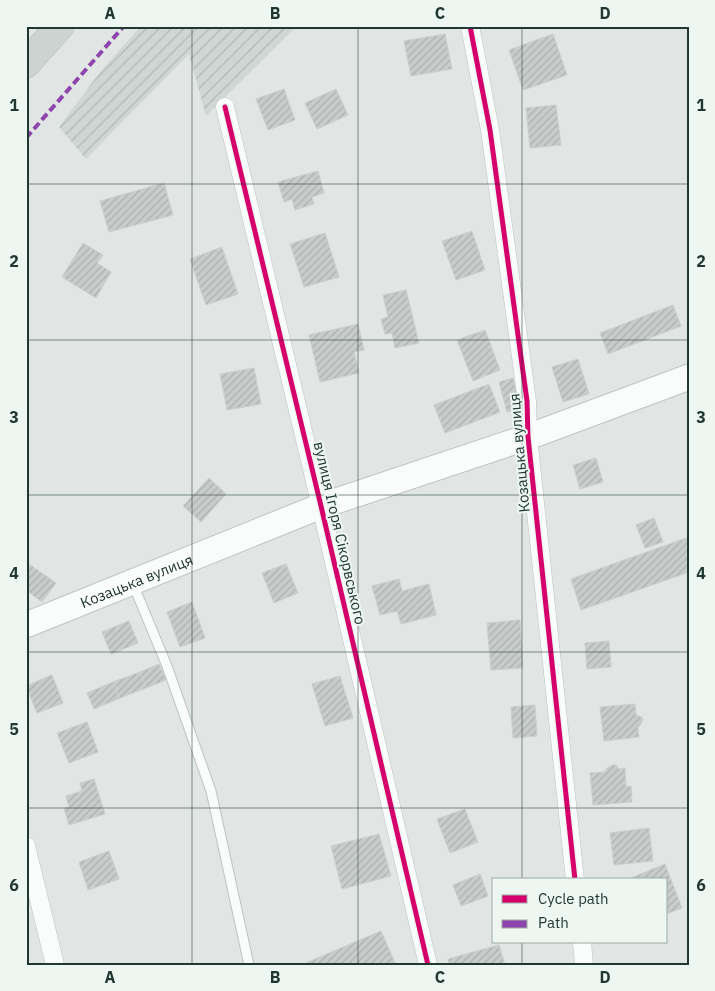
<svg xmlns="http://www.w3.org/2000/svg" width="715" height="991" font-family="'IBM Plex Sans',sans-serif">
<defs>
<pattern id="industrial-furrows" width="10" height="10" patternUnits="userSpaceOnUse" patternTransform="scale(1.25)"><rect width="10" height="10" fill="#ced7d4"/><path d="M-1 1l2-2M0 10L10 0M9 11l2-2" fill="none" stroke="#b1b9b6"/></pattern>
<pattern id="building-hatch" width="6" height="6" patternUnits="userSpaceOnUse" patternTransform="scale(1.25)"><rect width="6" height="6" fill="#c8cdcb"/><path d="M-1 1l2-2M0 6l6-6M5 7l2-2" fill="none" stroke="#acb1af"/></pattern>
</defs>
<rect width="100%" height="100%" fill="#e1e6e4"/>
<polygon fill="url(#industrial-furrows)" points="141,26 297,26 206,116 189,54 86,159 59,127 100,72"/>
<g fill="url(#building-hatch)" stroke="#cacfcd">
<polygon points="445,34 452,69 411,76 404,41"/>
<polygon points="553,34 567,75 523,90 509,50"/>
<polygon points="284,89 295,120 268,130 256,99"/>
<polygon points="336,89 348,115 317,129 305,103"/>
<polygon points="556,105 561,145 530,148 526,108"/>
<polygon points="318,171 324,193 312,197 314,204 295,210 292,199 284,202 278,182"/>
<polygon points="164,183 173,215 109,232 100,201"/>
<polygon points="472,231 485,270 456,280 442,241"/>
<polygon points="325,233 339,277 304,287 290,244"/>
<polygon points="83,243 103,255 97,263 111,272 96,298 62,277"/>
<polygon points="222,247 238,294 206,305 190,259"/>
<polygon points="406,290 419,343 395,348 392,333 385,334 381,319 388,317 383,295"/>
<polygon points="673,305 681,326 608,354 600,333"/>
<polygon points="358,324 364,350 354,352 359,373 320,382 309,335"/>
<polygon points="485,330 500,370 473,381 457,340"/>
<polygon points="578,359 589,394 563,402 552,367"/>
<polygon points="254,368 261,404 227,410 220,374"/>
<polygon points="513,378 520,408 507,412 499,382"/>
<polygon points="489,384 500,412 445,433 434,405"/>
<polygon points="596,458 603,482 580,489 573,465"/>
<polygon points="209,478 226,494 201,522 183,506"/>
<polygon points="654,518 663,542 645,548 636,525"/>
<polygon points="689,537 689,572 581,610 571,579"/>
<polygon points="26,562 56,583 42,602 26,590"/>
<polygon points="286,564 298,593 274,603 262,573"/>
<polygon points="399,579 402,591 429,584 436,615 401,624 397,611 380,615 372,586"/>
<polygon points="192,602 205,638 180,647 167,612"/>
<polygon points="520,620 523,668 491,670 487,623"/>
<polygon points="129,621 138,643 111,654 102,632"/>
<polygon points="609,641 611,667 587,669 585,643"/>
<polygon points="159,664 166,680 146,688 140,672"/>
<polygon points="140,672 146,688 120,698 113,682"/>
<polygon points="52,675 63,703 37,713 26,686"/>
<polygon points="340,676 353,718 325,726 312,684"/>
<polygon points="113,682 120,698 94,709 87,693"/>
<polygon points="635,704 636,715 641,717 643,719 641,724 638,727 639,737 604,741 600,707"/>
<polygon points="535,705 537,736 513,738 511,707"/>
<polygon points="87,722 98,752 69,763 57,733"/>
<polygon points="612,765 616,765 619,769 625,768 626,787 631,786 632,802 593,805 590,773 605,772 607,768"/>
<polygon points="94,779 105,814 69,825 64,808 69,807 66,796 82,791 80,783"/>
<polygon points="465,809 478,842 450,853 437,819"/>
<polygon points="649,828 653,861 614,865 610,833"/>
<polygon points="379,834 391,876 342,889 331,846"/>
<polygon points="109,851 119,879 88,890 79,862"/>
<polygon points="665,864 682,908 666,914 666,880 626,880"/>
<polygon points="480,874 488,896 461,906 453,885"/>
<polygon points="381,931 396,965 301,965"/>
<polygon points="499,945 505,965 449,965 448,959"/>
</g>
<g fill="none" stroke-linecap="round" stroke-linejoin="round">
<defs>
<polyline id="lane" points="133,584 167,666 211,791 249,965"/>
<g id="street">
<polyline points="470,26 490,130 527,401 528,437 575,880"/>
<polyline points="225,107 321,506 428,965"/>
<polyline points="26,846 55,965"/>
<polyline points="582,942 584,965"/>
</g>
<g id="secondary">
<path id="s1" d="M26,625l295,-119 207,-69 161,-60"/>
</g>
<polyline id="primary" points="26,64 60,26"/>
</defs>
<use href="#lane" stroke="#bec3c1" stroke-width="11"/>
<use href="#street" stroke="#bec3c1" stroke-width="19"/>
<use href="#secondary" stroke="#bdc4c1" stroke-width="27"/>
<use href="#primary" stroke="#bbc3c1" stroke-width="29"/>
<use href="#lane" stroke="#fafbfb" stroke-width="9"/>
<use href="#street" stroke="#fafbfb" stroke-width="18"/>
<use href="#secondary" stroke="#fafbfb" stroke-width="25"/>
<use href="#primary" stroke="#ccd3d1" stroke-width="28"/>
<polyline stroke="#8e44ad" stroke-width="4" stroke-dasharray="8 4" stroke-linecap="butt" points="26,138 124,26"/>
<defs>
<g id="cycleway">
<polyline points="470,26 490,130 527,401 528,437 575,880"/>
<polyline points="225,107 321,506 428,965"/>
</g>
</defs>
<use href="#cycleway" stroke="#eef6f2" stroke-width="8"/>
<use href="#cycleway" stroke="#d6006c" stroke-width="5"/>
</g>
<path fill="none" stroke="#203732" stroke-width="1" stroke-opacity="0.55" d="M192,26v939M358,26v939M522,26v854M26,184h663M26,340h663M26,495h663M26,652h663M26,808h663M522,942v23"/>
<g text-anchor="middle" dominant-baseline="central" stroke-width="4" stroke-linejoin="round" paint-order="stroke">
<g font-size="15" fill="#203732" stroke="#eef6f2">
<text transform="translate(519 453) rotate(-95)">Козацька вулиця</text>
<text transform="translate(340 533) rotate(77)">вулиця Ігоря Сікорвського</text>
<text stroke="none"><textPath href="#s1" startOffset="119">Козацька вулиця</textPath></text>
</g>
</g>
<rect width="715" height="991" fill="none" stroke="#eef6f2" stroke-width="55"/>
<rect x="492" y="878" width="175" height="65" fill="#eef6f2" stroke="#9caaa5"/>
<rect x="502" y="895" width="25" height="8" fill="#d6006c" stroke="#9caaa5"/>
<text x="538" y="904" font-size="15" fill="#203732">Cycle path</text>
<rect x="502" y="920" width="25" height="8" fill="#8e44ad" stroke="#9caaa5"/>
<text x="538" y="928" font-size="15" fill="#203732">Path</text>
<rect x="28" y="28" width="660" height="936" fill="none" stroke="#203732" stroke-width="2"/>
<g font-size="16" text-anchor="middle" font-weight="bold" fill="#203732">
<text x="110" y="19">A</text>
<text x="275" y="19">B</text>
<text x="440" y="19">C</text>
<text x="605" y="19">D</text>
<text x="14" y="111">1</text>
<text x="701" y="111">1</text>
<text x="14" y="267">2</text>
<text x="701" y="267">2</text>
<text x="14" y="423">3</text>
<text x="701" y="423">3</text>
<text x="14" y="579">4</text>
<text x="701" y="579">4</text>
<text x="14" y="735">5</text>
<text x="701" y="735">5</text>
<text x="14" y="891">6</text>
<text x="701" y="891">6</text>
<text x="110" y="983">A</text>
<text x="275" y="983">B</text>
<text x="440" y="983">C</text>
<text x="605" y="983">D</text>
</g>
</svg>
